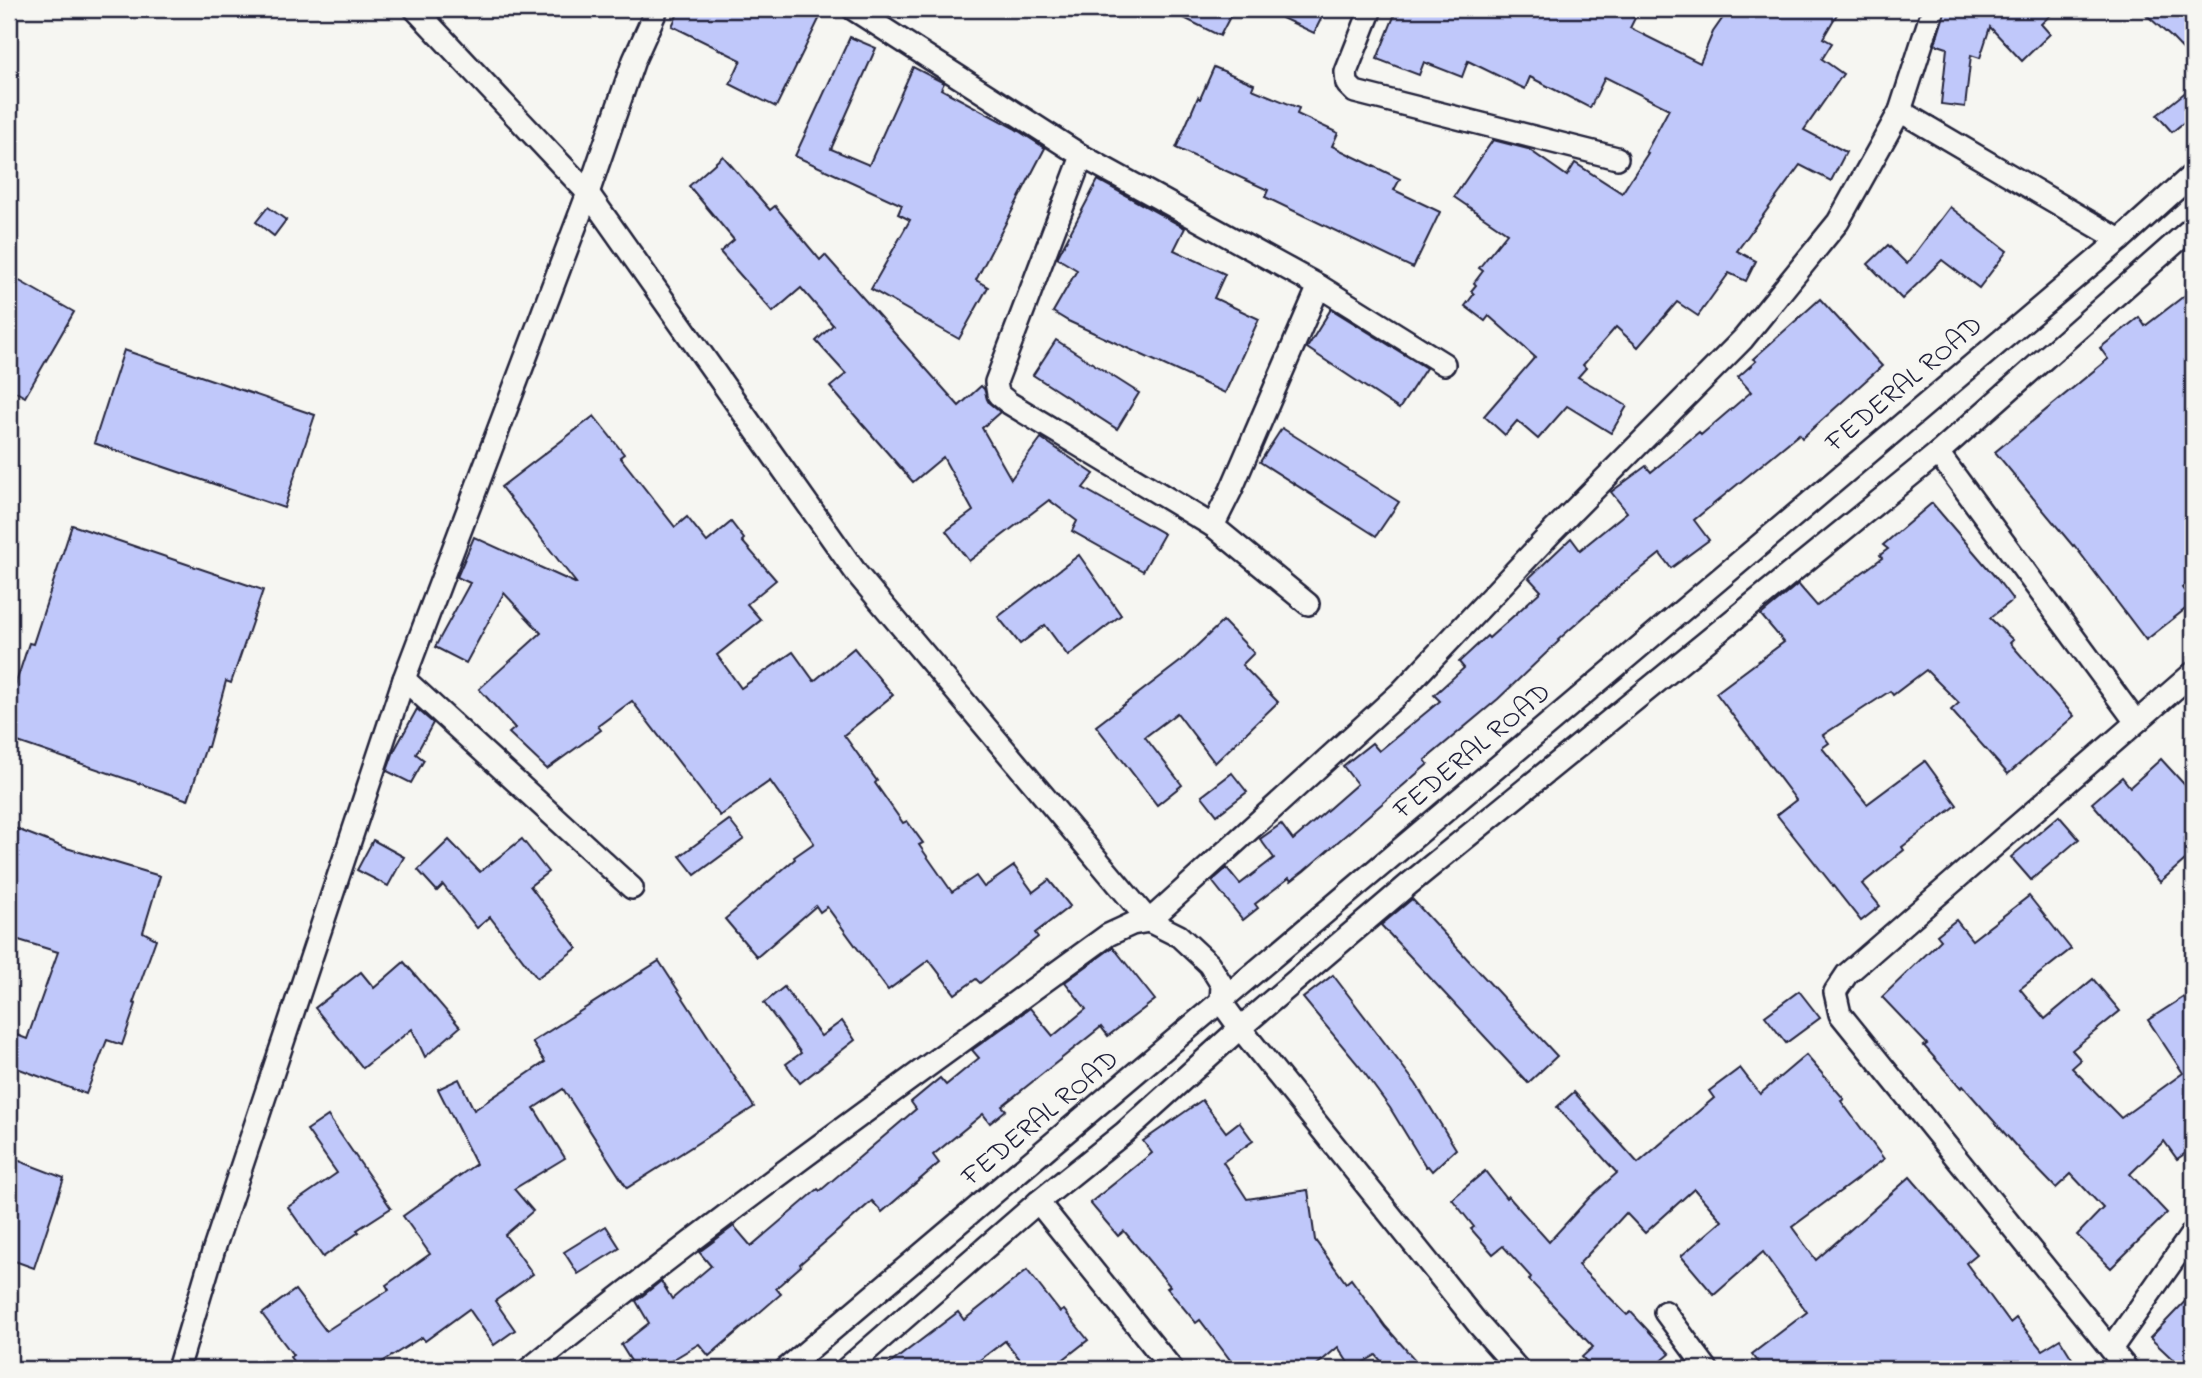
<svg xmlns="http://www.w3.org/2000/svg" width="2202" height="1378" font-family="'Indie Flower',sans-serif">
<rect width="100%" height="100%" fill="#f6f6f2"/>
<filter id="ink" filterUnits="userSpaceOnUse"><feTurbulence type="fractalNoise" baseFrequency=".0143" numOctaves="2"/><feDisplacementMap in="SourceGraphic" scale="14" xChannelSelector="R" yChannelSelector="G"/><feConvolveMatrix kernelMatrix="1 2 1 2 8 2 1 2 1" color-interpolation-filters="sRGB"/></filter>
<g filter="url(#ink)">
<g fill="#c0c8fa" stroke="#22223b" stroke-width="2">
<polygon points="680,9 824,9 776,107 730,84 741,60 672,26"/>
<polygon points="1166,9 1234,9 1220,36"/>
<polygon points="1263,9 1326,9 1314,33"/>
<polygon points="1397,9 1617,9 1635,18 1630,28 1700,63 1713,32 1729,9 1840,9 1823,38 1832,43 1822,59 1843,74 1804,130 1846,152 1831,181 1800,165 1737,251 1756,261 1746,281 1729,273 1698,316 1677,302 1638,347 1616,327 1583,365 1586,368 1578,377 1627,406 1611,433 1567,406 1538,439 1517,421 1505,435 1484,416 1535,357 1489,316 1485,321 1465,306 1474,294 1471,291 1476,285 1474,283 1483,271 1479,268 1507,233 1454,197 1493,140 1528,149 1567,176 1575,163 1622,193 1648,153 1646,152 1669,109 1605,77 1590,108 1530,77 1525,89 1468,61 1462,77 1424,62 1419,75 1377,59"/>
<polygon points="1946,9 2057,9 2041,24 2050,34 2022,61 1990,27 1980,58 1971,55 1965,107 1941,104 1947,48 1935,44"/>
<polygon points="2140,9 2193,9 2193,60 2172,38"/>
<polygon points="850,37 876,48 831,149 869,165 913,67 944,83 941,89 1014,128 1045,148 976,280 988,287 959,339 871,289 910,220 898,214 902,205 795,156"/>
<polygon points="1214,67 1254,84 1252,89 1299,108 1297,114 1338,133 1332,146 1400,179 1394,190 1440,212 1413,268 1265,197 1268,190 1176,148 1198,97 1200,99"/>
<polygon points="2193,86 2193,115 2172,132 2157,115"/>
<polygon points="723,156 770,210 775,206 820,260 825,255 959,406 981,386 984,389 989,403 1000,412 982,428 1011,479 1041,438 1094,474 1083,488 1164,534 1143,571 1072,531 1077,521 1049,500 969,561 946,531 973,511 943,457 913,482 830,387 846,374 816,341 833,325 801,288 773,312 720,252 734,240 689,186"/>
<polygon points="1098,180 1185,228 1174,250 1225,274 1214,298 1259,319 1225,393 1068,321 1053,312 1077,270 1057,258"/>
<polygon points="268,207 286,220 274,236 256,222"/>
<polygon points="1950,207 2007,251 1979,288 1942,260 1902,299 1868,264 1888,245 1907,264"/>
<polygon points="9,275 74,312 25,397 9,388"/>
<polygon points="2193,289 2193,578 2182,588 2193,603 2146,640 2074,545 2073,546 1995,452 2108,359 2100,348 2139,317 2145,326"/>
<polygon points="1820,299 1882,366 1802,438 1799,434 1694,520 1709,540 1671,568 1660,554 1611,593 1558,640 1559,641 1498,699 1425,760 1428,764 1406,783 1304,871 1291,881 1289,878 1255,904 1258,908 1243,920 1212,881 1227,868 1240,884 1274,858 1260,839 1281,824 1293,840 1357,784 1343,766 1372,743 1379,751 1440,701 1434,695 1464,668 1459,662 1487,636 1489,638 1541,591 1529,578 1571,538 1580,550 1627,512 1611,492 1646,466 1651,472 1699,432 1701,435 1751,392 1738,377 1756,361 1753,359"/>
<polygon points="1331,309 1426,368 1399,409 1307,348"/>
<polygon points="1056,340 1139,393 1117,429 1033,375"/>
<polygon points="124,350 315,415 284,508 94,443"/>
<polygon points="594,416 624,454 620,457 675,527 687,517 707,542 731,522 744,539 742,541 776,580 747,604 761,620 717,655 741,688 793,652 814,681 854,648 893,695 844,735 877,781 875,783 903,823 907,821 923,843 919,845 952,892 976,876 984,887 1014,866 1033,892 1049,880 1070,906 1035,933 1038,937 980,983 976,979 955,994 929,960 888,990 827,907 820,912 816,906 757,957 725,919 795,859 794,857 814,843 770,781 720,816 632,701 598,726 601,730 547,769 509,733 515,728 479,689 541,633 504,593 466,663 435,647 470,583 457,577 474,537 577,584 501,487"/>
<polygon points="1282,428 1399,502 1376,536 1260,462"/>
<polygon points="1932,503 1997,579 2013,600 1990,618 2013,640 2010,643 2074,716 2008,774 1951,710 1959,703 1926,670 1893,695 1890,691 1823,735 1829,743 1822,748 1867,804 1925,761 1957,805 1902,847 1904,850 1862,884 1880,906 1861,921 1777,815 1796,800 1716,693 1784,642 1761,615 1798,584 1817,606 1882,558 1880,555 1888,549 1883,545"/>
<polygon points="72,525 263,590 231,683 226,681 208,747 206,747 188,800 9,739 9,704 29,643 33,644"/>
<polygon points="1079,555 1121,615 1068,656 1045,625 1020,644 998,617"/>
<polygon points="1223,621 1254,653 1242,665 1278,702 1215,763 1177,713 1145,737 1182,785 1157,805 1096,726 1181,661"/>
<polygon points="417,709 433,723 416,754 424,760 411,783 387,771 394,751"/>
<polygon points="2161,759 2193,794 2193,853 2160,882 2092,803 2122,777 2130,787"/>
<polygon points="1232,773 1247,792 1217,815 1202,796"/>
<polygon points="2059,816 2079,839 2031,880 2011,857"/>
<polygon points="729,820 744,839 695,875 680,856"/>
<polygon points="9,826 63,847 160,876 143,932 156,939 133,1003 136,1004 122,1045 107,1040 86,1094 9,1065 9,1032 27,1039 58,952 9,937"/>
<polygon points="522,839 548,872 530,886 577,948 537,978 490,917 477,928 443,885 437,891 418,870 449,840 480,872"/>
<polygon points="373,840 404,857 388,886 357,870"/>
<polygon points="2029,896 2071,949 2020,989 2045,1019 2093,979 2120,1011 2072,1050 2081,1060 2072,1068 2121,1118 2183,1073 2148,1020 2184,997 2193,1011 2193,1148 2177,1159 2164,1141 2130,1174 2167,1213 2111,1268 2077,1235 2103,1208 2071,1174 2056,1188 2022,1153 1963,1086 1961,1088 1924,1046 1927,1044 1882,997 1941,940 1937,935 1956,920 1972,940"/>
<polygon points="1412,899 1557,1056 1528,1083 1381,925"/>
<polygon points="1113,947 1155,1000 1108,1036 1101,1027 1002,1106 1006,1110 990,1123 983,1114 933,1155 939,1163 882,1212 872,1201 800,1264 801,1266 776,1288 781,1294 709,1356 699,1344 657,1369 636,1369 621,1345 649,1323 636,1301 661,1281 672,1299 711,1266 699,1252 734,1226 751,1246 818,1189 820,1191 916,1109 911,1102 940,1078 946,1085 979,1058 972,1050 1030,1008 1053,1036 1086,1009 1065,982"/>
<polygon points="659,961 754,1107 627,1188 563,1089 534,1108 565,1158 514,1189 533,1211 505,1235 533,1274 495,1301 515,1330 494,1345 469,1309 425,1341 422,1337 371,1369 299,1369 290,1357 293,1355 262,1314 295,1290 326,1331 389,1290 386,1285 430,1254 403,1216 476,1164 438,1089 459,1079 474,1110 545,1062 532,1042"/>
<polygon points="404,962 460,1027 425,1057 412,1029 363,1068 315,1008 361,972 374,988"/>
<polygon points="1333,975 1416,1084 1456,1149 1432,1171 1428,1166 1426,1167 1390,1108 1360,1067 1303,998"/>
<polygon points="784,987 821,1036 842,1021 855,1040 800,1083 786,1064 801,1053 764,1003"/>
<polygon points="1799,991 1820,1018 1786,1043 1765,1016"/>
<polygon points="1806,1055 1844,1099 1841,1101 1884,1159 1792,1227 1816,1260 1910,1177 1977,1254 1966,1263 2010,1323 2016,1318 2042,1350 2060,1339 2073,1360 2059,1369 1764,1369 1752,1354 1807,1312 1763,1252 1714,1295 1681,1256 1722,1221 1694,1189 1645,1233 1626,1213 1578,1265 1627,1315 1631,1312 1670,1354 1652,1369 1593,1369 1582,1357 1593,1347 1529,1280 1531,1277 1503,1246 1493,1254 1471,1229 1474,1227 1452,1199 1485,1171 1506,1198 1508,1196 1549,1242 1590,1197 1617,1173 1557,1107 1574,1092 1638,1163 1714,1098 1709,1091 1740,1068 1760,1094"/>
<polygon points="1202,1100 1226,1132 1239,1122 1253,1141 1223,1162 1247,1199 1308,1190 1315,1240 1346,1283 1351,1279 1386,1327 1423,1369 1388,1369 1376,1355 1352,1369 1338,1347 1312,1369 1237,1369 1200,1320 1196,1323 1167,1288 1170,1286 1124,1231 1118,1236 1090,1203 1152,1153 1143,1141"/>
<polygon points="328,1116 391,1208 357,1230 359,1232 323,1257 288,1207 337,1173 307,1130"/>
<polygon points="9,1157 64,1178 34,1268 9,1259"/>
<polygon points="606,1226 620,1248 578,1274 564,1252"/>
<polygon points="1027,1270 1060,1312 1064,1310 1088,1340 1051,1369 1028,1369 1005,1341 968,1369 883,1369 958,1312 964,1320"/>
<polygon points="2193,1293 2193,1369 2183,1369 2150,1338"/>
</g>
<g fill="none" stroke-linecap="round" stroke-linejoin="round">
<defs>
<g id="minor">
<polyline points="415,9 588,193 857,574 1149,921 1179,936 1209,964 1222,985 1221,1002 1240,1028 1478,1324 1518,1369"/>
<polyline points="853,9 1082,156 1319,286 1231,490 1213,526"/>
<polyline points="1371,9 1346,72 1347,84 1355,92 1617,158"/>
<polyline points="1900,111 2120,240"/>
<polyline points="1082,156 996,382 998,394 1009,403 1213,526 1308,604"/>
<polyline points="1319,286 1444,364"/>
<polyline points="1938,453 2136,722"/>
<polyline points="404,679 632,888"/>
<polyline points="1038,1202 1172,1369"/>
<polyline points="1665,1312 1707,1369"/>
<polyline points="2111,1349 2193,1232"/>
<polyline points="178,1369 213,1252 404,679 588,193 634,60 657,9"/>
<path d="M529,1369c187,-152 384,-292 579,-434l24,-11 17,-3 253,-230 151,-160 190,-192 95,-117 62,-111 33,-102"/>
<polyline points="786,1369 2120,240 2193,174"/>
<polyline points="846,1369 1038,1202 1124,1133 1240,1028 1409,884 1938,453 2193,227"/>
<polyline points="2127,1369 1840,1014 1835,992 1847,974 2193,673"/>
</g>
</defs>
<use href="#minor" stroke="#22223b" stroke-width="26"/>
<use href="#minor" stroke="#f6f6f2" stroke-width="21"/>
</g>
</g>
<g text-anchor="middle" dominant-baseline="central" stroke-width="5" stroke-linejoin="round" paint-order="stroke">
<g font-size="28" fill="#22223b" stroke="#f6f6f2">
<text transform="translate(1905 385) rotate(-40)">FEDERAL ROAD</text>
<text transform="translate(1473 752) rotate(-40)">FEDERAL ROAD</text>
<text transform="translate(1041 1119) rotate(-40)">FEDERAL ROAD</text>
</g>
</g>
<rect width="2202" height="1378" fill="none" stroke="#f6f6f2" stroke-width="35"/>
<rect x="18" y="18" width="2167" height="1343" fill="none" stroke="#22223b" stroke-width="2.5" filter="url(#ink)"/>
</svg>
